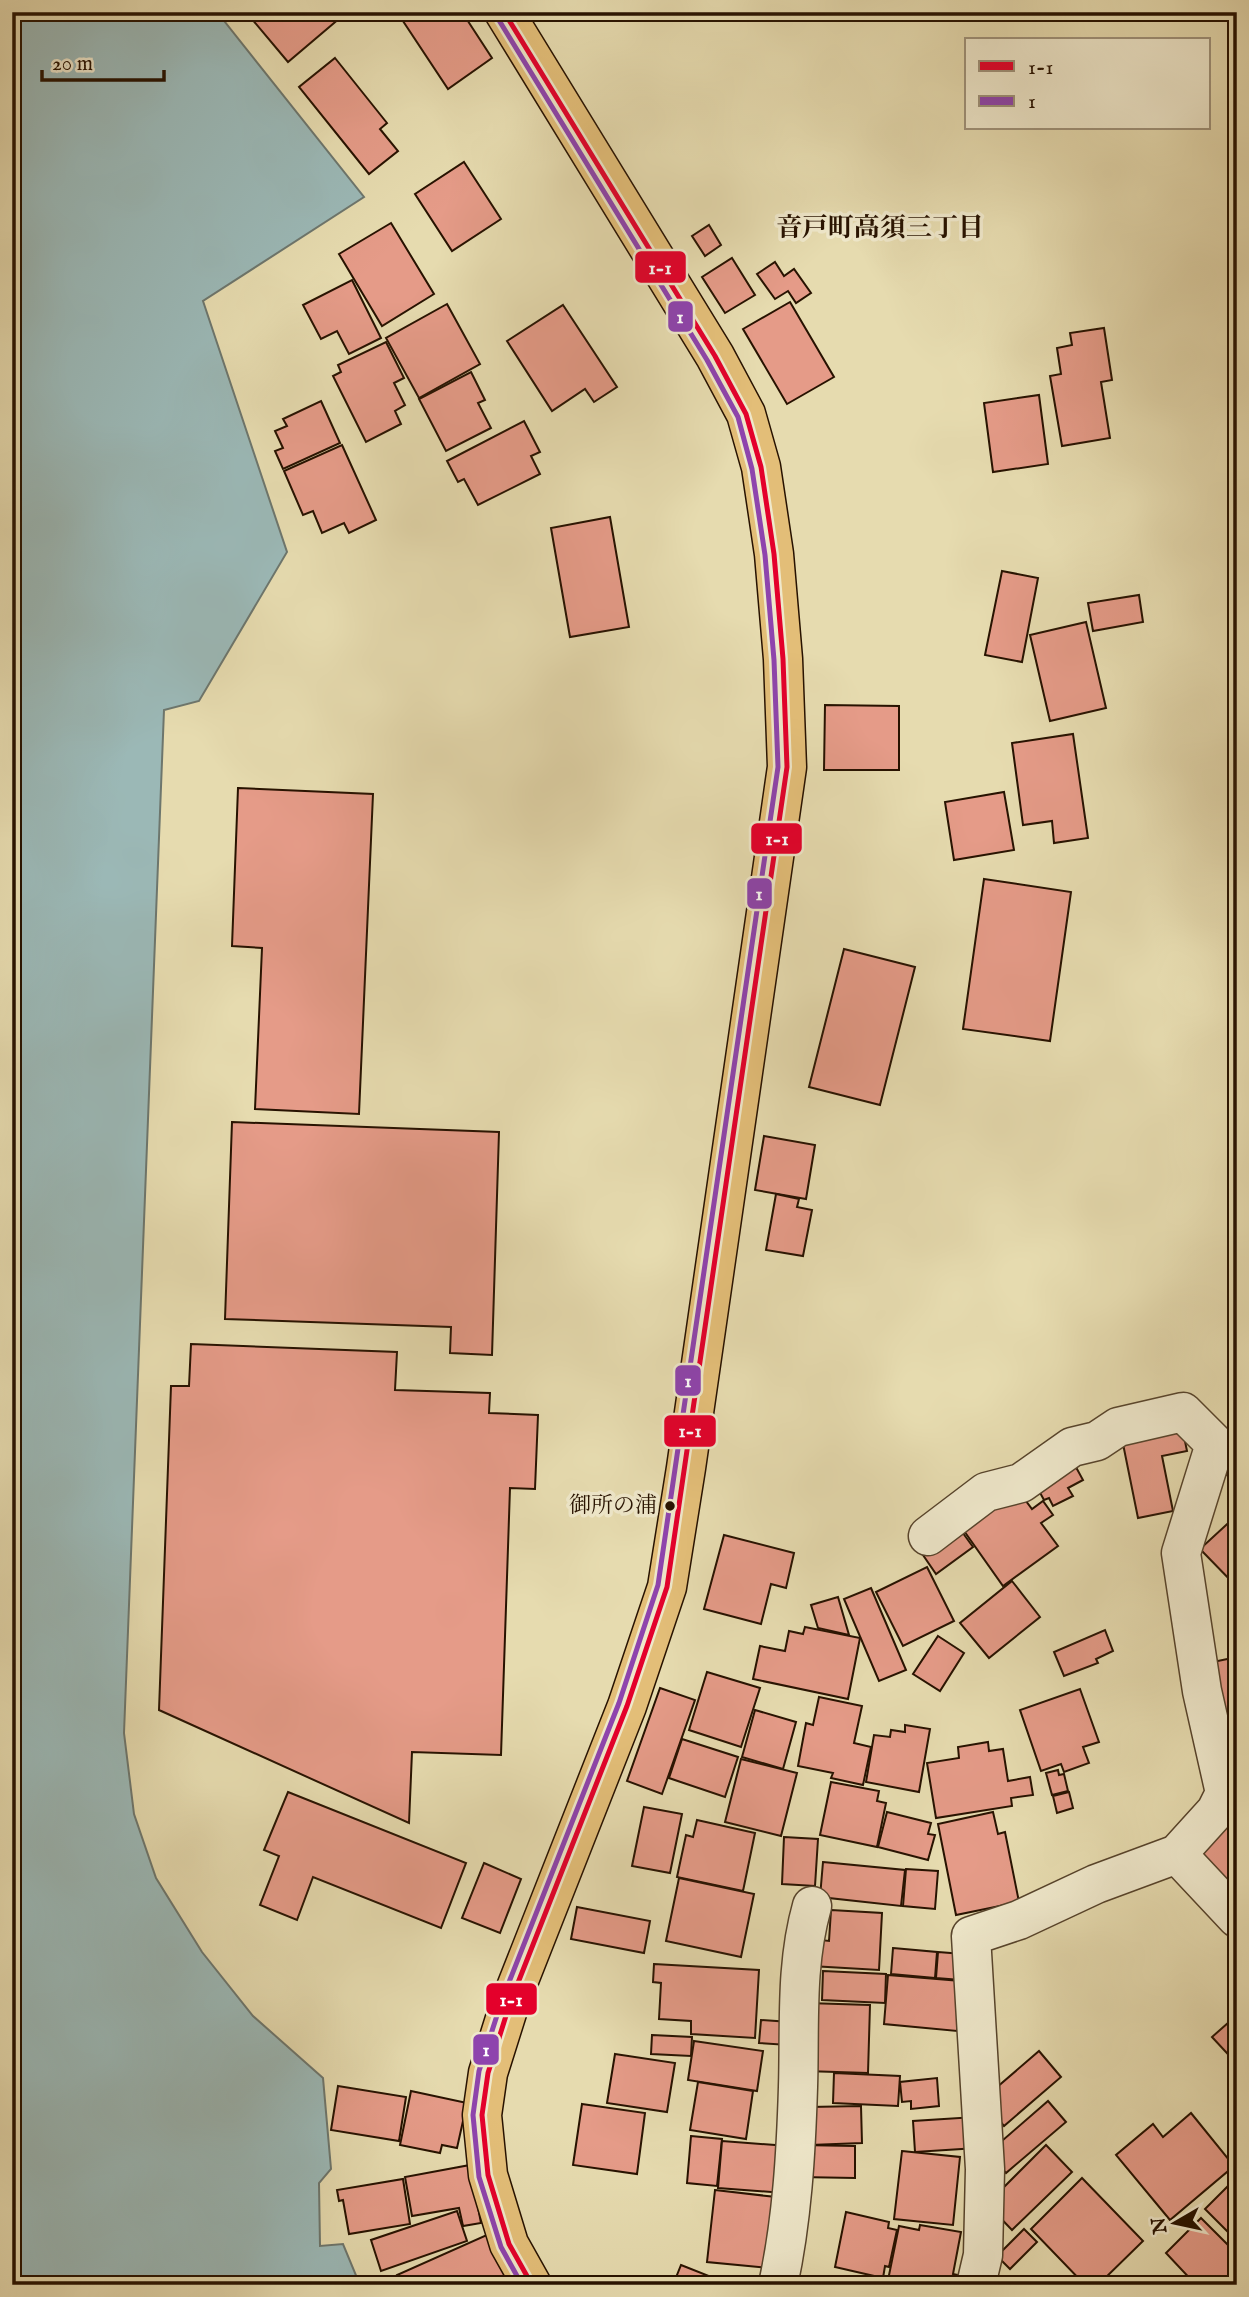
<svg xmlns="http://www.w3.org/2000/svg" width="1249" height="2297" font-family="'IM FELL English','Noto Serif JP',serif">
<rect width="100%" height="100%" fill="#e6dbaf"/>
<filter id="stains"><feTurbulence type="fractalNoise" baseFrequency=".00286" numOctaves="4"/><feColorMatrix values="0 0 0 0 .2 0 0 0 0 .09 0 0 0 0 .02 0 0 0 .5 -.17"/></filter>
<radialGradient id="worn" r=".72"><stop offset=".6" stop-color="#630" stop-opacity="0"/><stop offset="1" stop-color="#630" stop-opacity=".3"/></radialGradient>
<polygon fill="#9bb8b6" stroke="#6d766d" stroke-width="2" points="12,12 217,12 364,197 203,301 287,552 199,701 164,710 124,1733 134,1814 156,1878 202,1952 253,2016 323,2078 331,2169 319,2183 320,2246 343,2244 360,2285 12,2285"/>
<g fill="#e59b88" stroke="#271200" stroke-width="2">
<polygon points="246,12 347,12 288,62"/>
<polygon points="397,12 462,12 492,58 448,89"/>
<polygon points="335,58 387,123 380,129 398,151 369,174 299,87"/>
<polygon points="464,162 501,219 452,251 415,194"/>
<polygon points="391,223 434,294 382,326 339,254"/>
<polygon points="709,225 721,245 705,256 692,236"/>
<polygon points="732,258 755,295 725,313 702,277"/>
<polygon points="775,262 784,276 794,269 811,293 796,303 788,291 775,299 757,274"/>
<polygon points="352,280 381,338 349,354 337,331 321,339 303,305"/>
<polygon points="790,302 834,377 787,404 743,329"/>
<polygon points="447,304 480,364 419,398 386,338"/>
<polygon points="563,305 617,387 594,402 585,389 552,411 507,341"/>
<polygon points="1104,328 1112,380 1101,382 1110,438 1062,446 1050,376 1061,374 1057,348 1072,345 1070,333"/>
<polygon points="386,342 404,378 394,383 405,405 395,411 401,424 366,442 333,376 341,372 338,365"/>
<polygon points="471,372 485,400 478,403 491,428 446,451 419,399"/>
<polygon points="1039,395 1048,464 993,472 984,403"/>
<polygon points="321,401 340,443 283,469 275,451 283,448 275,431 287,426 283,419"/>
<polygon points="524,421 540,452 531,456 540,474 478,505 464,479 458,482 447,461"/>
<polygon points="342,445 376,520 349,533 344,523 322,533 313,511 303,515 284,471"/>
<polygon points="610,517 629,627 570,637 551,528"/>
<polygon points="1002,571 1038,578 1022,662 985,655"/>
<polygon points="1139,595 1143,622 1093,631 1088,603"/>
<polygon points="1086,622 1106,708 1050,721 1030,635"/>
<polygon points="825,705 899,706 899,770 824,770"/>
<polygon points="1073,734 1088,838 1054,843 1052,821 1023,825 1012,743"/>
<polygon points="238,788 373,794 359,1114 255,1109 262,948 232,946"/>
<polygon points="1004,792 1014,850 954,860 945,802"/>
<polygon points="984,879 1071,892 1050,1041 963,1029"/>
<polygon points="844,949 915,967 880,1105 809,1087"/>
<polygon points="232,1122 499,1132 492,1355 450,1353 451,1327 225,1319"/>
<polygon points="764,1136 815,1145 806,1199 755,1190"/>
<polygon points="776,1194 799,1199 797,1207 812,1210 803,1256 766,1250"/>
<polygon points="191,1344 397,1352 395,1390 490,1393 489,1413 538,1415 535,1489 510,1488 501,1755 412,1752 409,1823 159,1710 171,1386 189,1386"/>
<polygon points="1180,1417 1187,1451 1162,1456 1173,1511 1138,1518 1120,1429"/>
<polygon points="1071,1458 1083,1480 1068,1488 1073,1496 1053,1506 1049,1498 1044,1500 1032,1478"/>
<polygon points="1237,1458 1237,1487 1223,1470"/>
<polygon points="1017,1489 1032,1509 1043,1501 1053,1515 1041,1523 1058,1546 1003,1586 962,1528"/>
<polygon points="1237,1515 1237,1587 1200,1549"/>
<polygon points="960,1529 973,1547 936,1574 923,1555"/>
<polygon points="724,1535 794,1553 786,1588 771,1584 761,1624 704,1609"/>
<polygon points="927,1567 954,1621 903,1646 876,1592"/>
<polygon points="1012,1581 1040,1617 989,1658 960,1623"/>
<polygon points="871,1588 906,1670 879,1681 844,1599"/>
<polygon points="838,1597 849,1635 818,1628 811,1605"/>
<polygon points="805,1627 860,1638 848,1699 753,1679 760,1646 785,1651 789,1631 803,1634"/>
<polygon points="1105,1630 1113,1651 1096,1659 1098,1663 1064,1676 1054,1652"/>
<polygon points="938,1636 964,1653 940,1691 913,1674"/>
<polygon points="1237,1657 1237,1712 1219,1716 1208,1663"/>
<polygon points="707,1672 760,1688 741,1747 689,1730"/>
<polygon points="660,1688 695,1700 662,1794 627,1781"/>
<polygon points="1080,1689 1099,1742 1083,1747 1089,1763 1064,1772 1061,1764 1041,1771 1020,1710"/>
<polygon points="819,1697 862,1706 854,1743 871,1747 863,1785 831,1778 833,1773 798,1766 806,1723 813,1725"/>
<polygon points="755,1710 796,1722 783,1769 742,1757"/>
<polygon points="1237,1720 1237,1790 1217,1726"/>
<polygon points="905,1725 930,1729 919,1792 866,1782 874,1735 890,1737 891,1730 905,1732"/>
<polygon points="682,1739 738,1757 725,1797 669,1778"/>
<polygon points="988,1742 989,1751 1003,1749 1008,1781 1030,1777 1033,1795 1011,1798 1012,1806 936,1818 927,1763 959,1758 958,1747"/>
<polygon points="741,1759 797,1773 781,1836 725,1822"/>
<polygon points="1058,1770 1059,1775 1064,1774 1068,1791 1052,1795 1046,1773"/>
<polygon points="831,1782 879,1791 877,1801 886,1803 877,1847 820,1835"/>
<polygon points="288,1792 466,1863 441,1928 313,1877 297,1920 260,1905 279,1856 264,1850"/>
<polygon points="1069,1792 1073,1808 1057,1813 1053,1796"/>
<polygon points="644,1807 682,1814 670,1873 632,1866"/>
<polygon points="887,1812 931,1823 928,1834 935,1835 928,1860 878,1847"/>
<polygon points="993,1812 998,1834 1005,1832 1019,1902 956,1915 938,1824"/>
<polygon points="1232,1812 1237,1817 1237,1908 1187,1853"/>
<polygon points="697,1820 755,1833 743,1891 677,1877 686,1835 693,1837"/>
<polygon points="784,1837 818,1839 815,1886 782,1884"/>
<polygon points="823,1862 905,1870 901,1906 820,1897"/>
<polygon points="484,1863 521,1879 500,1933 462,1918"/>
<polygon points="906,1869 938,1871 935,1909 903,1906"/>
<polygon points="679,1878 754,1894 741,1957 666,1941"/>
<polygon points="577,1907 650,1921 644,1953 571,1939"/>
<polygon points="831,1910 882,1913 879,1970 811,1966 813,1939 829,1941"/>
<polygon points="893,1948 937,1952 935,1978 891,1974"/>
<polygon points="938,1952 963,1954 961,1980 936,1978"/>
<polygon points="654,1964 759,1970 755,2038 691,2034 691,2021 659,2019 661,1983 653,1982"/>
<polygon points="823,1971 886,1974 885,2003 822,2000"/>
<polygon points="888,1975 961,1981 957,2031 884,2024"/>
<polygon points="807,2003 870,2005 868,2073 805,2071"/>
<polygon points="1237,2015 1237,2064 1212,2037"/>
<polygon points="761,2020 790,2022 788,2045 759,2043"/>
<polygon points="652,2035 692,2037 691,2056 651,2054"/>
<polygon points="694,2041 763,2051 757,2091 688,2080"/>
<polygon points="1039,2051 1061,2077 1004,2126 988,2107 989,2094"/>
<polygon points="615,2054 675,2063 667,2112 607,2103"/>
<polygon points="834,2073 900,2076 898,2106 833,2103"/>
<polygon points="937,2078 939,2106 911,2109 911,2101 902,2102 900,2082"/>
<polygon points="698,2082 753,2091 746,2139 690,2130"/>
<polygon points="338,2086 406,2097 399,2141 331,2130"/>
<polygon points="411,2091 467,2103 457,2148 442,2145 440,2153 400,2145"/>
<polygon points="1048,2101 1066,2122 1006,2173 988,2153"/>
<polygon points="582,2104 645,2113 637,2174 573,2165"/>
<polygon points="861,2106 862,2143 810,2145 809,2107"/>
<polygon points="1191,2113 1234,2166 1170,2220 1116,2155 1153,2124 1163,2137"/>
<polygon points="975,2117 977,2148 915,2152 913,2121"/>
<polygon points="691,2136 722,2139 717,2186 687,2183"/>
<polygon points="722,2141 788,2146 784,2193 718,2188"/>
<polygon points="800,2145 855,2146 855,2178 799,2177"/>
<polygon points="1046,2145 1072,2172 1012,2230 987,2204"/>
<polygon points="902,2151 960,2157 953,2225 894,2219"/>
<polygon points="470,2165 481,2223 463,2226 459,2208 412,2216 405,2177"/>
<polygon points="1237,2177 1237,2241 1205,2209"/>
<polygon points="1082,2178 1143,2241 1098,2285 1085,2285 1031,2229"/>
<polygon points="403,2179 410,2224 349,2234 343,2200 339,2201 337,2190"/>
<polygon points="715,2190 776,2197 768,2268 707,2262"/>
<polygon points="457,2211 467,2241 381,2271 371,2240"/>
<polygon points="846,2212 889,2222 888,2228 897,2230 889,2267 885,2266 883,2278 835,2267"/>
<polygon points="1201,2218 1237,2254 1237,2267 1219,2285 1196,2285 1166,2253"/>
<polygon points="920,2225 961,2232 953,2274 967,2277 966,2285 887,2285 899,2226 919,2230"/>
<polygon points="1024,2229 1037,2242 1010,2269 997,2256"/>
<polygon points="489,2234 511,2283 506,2285 401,2285 397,2275"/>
<polygon points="681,2265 714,2278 712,2285 673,2285"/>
</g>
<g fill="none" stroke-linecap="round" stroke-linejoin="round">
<defs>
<g id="minor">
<polyline points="928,1536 986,1492 1021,1483 1072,1447 1097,1441 1118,1427 1183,1412 1215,1444 1181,1553 1202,1691 1225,1793 1216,1811 1177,1854 1096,1884 1019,1920 971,1936 985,2169 983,2255 976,2285"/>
<polyline points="1177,1854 1237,1918"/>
<path d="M778,2285c14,-64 18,-132 20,-198 2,-61 -3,-121 14,-181"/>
</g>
<polyline id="highway" points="504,12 715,356 746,414 761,467 774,554 783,659 787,767 686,1468 667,1587 627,1706 510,2003 488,2073 482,2115 488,2175 509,2244 532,2285"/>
</defs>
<use href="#minor" stroke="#57442c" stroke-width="41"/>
<use href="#highway" stroke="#271200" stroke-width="41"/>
<use href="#minor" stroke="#efe8cb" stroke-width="38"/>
<use href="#highway" stroke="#e3be78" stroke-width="38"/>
<defs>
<polyline id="bus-1" points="504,12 715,356 746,414 761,467 774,554 783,659 787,767 667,1587 627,1706 510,2003 488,2073 482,2115 488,2175 509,2244 532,2285"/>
<polyline id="bus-2" points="497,17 707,360 738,417 752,469 765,555 774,660 778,767 658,1585 619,1703 502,2000 479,2071 473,2115 479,2177 501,2247 522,2285"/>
</defs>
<use href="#bus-1" stroke="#efe8cb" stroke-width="10"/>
<use href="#bus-2" stroke="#efe8cb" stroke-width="10"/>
<use href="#bus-1" stroke="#e4002b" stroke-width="5"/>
<use href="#bus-2" stroke="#8e44ad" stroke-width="5"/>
</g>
<circle fill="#271200" stroke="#efe8cb" stroke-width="2.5" cx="670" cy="1506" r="6"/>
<g text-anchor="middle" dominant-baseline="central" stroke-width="7" stroke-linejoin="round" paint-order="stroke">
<g font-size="22" fill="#271200" stroke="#efe8cb" text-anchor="end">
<text x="657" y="1506">御所の浦</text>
</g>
<g font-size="26" font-weight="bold" fill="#271200" stroke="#efe8cb">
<text x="880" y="228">音戸町高須三丁目</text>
</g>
</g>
<g stroke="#efe8cb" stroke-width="2.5">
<rect x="634" y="250" width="53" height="34" rx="7" fill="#e4002b"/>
<rect x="667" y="300" width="27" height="33" rx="7" fill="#8e44ad"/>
<rect x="750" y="822" width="53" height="33" rx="7" fill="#e4002b"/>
<rect x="746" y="877" width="27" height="33" rx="7" fill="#8e44ad"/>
<rect x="674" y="1364" width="28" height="33" rx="7" fill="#8e44ad"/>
<rect x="663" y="1414" width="54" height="34" rx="7" fill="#e4002b"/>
<rect x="485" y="1982" width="53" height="34" rx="7" fill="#e4002b"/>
<rect x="472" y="2033" width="28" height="33" rx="7" fill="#8e44ad"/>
</g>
<g font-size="19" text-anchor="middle" font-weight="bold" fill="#fff">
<text x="660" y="274">1-1</text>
<text x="680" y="323">1</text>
<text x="777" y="845">1-1</text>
<text x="759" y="900">1</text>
<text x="688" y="1387">1</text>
<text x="690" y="1437">1-1</text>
<text x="511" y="2006">1-1</text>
<text x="486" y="2056">1</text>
</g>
<rect width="1249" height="2297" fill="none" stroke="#e6dbaf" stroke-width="42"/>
<rect x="14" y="14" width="1221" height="2269" fill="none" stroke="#271200" stroke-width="3.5"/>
<rect x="21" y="21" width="1207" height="2255" fill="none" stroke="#271200" stroke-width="2"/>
<rect x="965" y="38" width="245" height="91" fill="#efe8cb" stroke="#9f927a" stroke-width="2"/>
<rect x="979" y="61" width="35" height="10" fill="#e4002b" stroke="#9f927a" stroke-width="2"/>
<text x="1028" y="74" font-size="21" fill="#271200">1-1</text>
<rect x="979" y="96" width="35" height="10" fill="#8e44ad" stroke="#9f927a" stroke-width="2"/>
<text x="1028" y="108" font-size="21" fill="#271200">1</text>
<g transform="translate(1175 2223) rotate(261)" stroke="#efe8cb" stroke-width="5" paint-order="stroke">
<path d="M0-5L12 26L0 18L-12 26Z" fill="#271200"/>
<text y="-10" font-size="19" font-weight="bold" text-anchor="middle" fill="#271200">N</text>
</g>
<path d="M42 70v10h122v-10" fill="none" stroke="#271200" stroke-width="3.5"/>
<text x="52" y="70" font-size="21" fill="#271200" stroke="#efe8cb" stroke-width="5" paint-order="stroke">20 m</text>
<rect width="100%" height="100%" filter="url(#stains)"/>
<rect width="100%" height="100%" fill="url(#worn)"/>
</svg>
